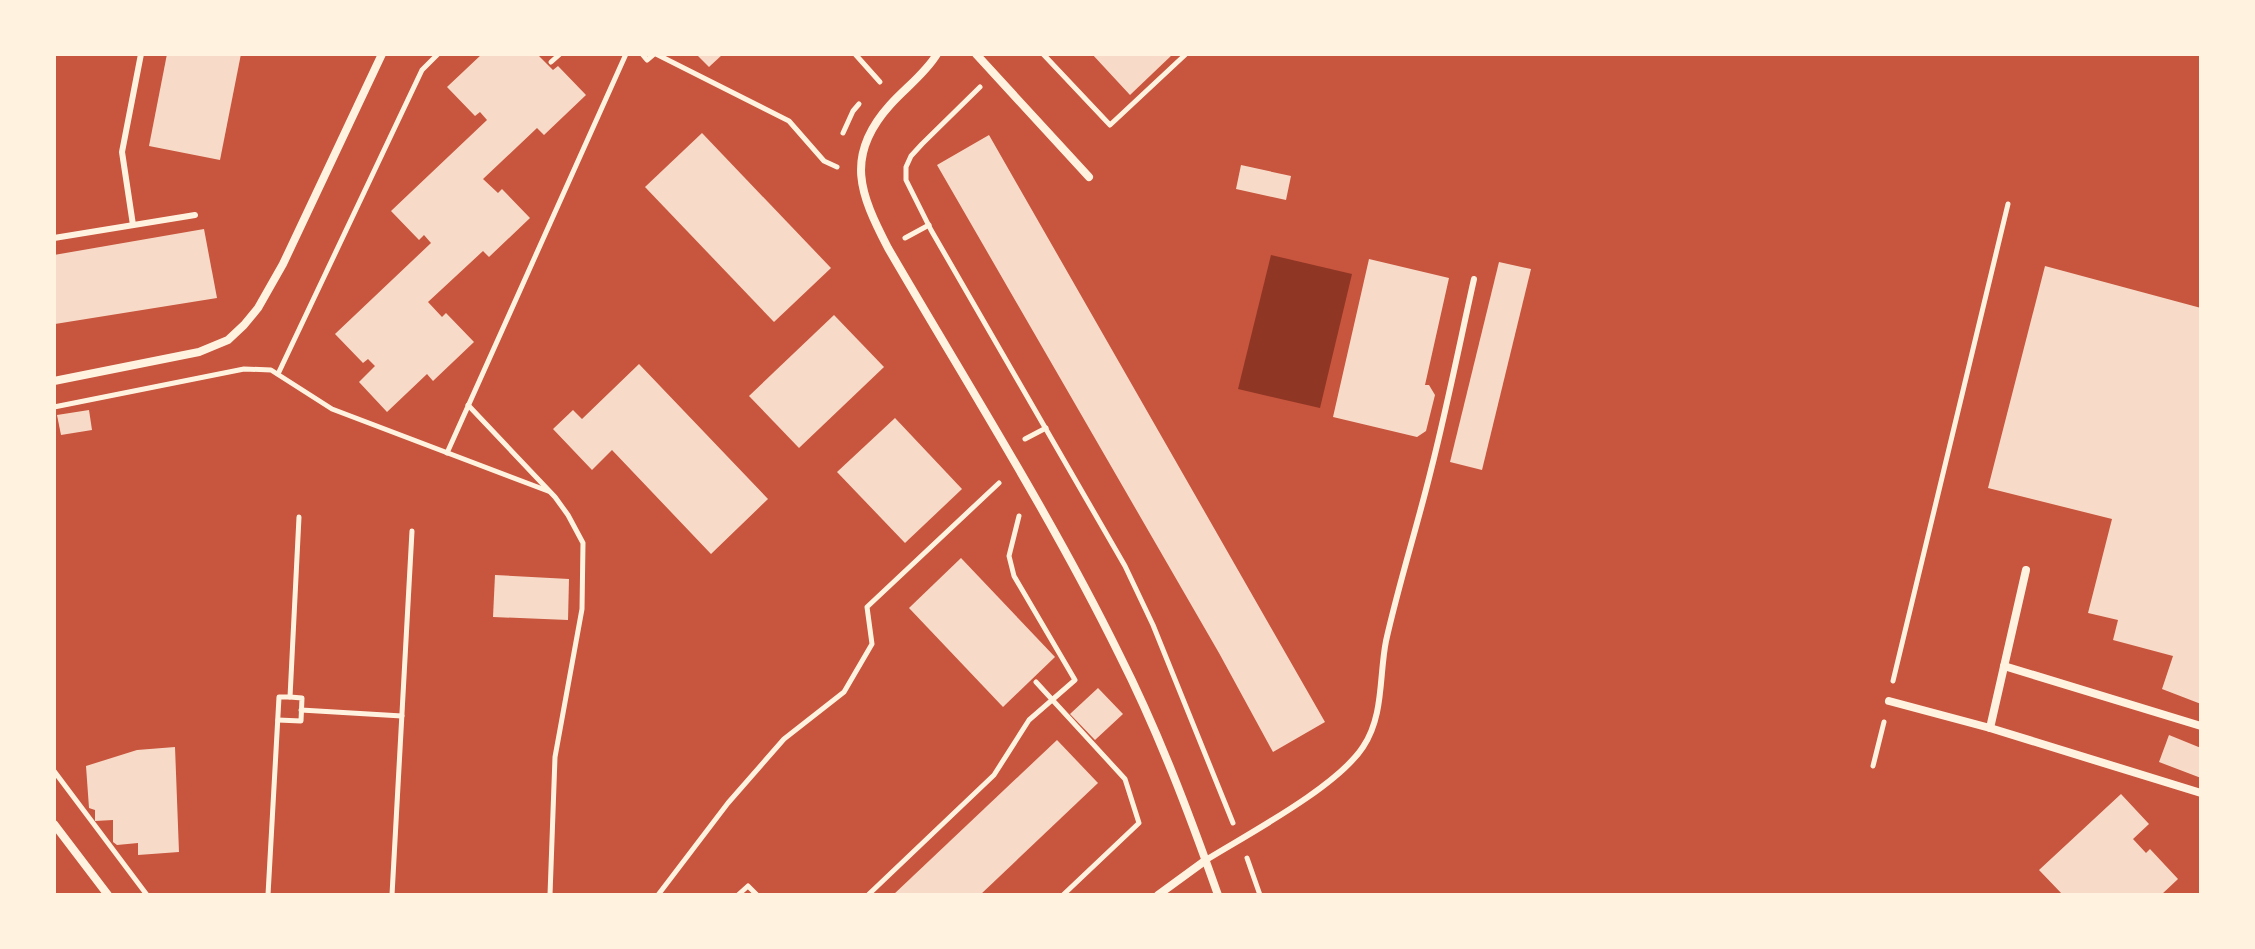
<svg xmlns="http://www.w3.org/2000/svg" width="2255" height="949" font-family="Inter,sans-serif">
<rect width="100%" height="100%" fill="#c8553d"/>
<polygon fill="#8f3625" points="1271,255 1352,274 1320,408 1238,389"/>
<g fill="#f7dbc8">
<polygon points="167,54 241,54 220,160 149,146"/>
<polygon points="482,54 541,54 539,56 553,70 558,66 586,95 544,135 537,128 483,179 498,193 502,189 530,218 489,257 483,251 428,302 442,317 446,313 474,342 433,381 427,374 387,412 359,382 375,366 368,359 363,363 335,334 431,243 424,235 419,240 391,211 487,120 480,112 475,116 447,87"/>
<polygon points="696,54 723,54 709,67"/>
<polygon points="1092,54 1173,54 1130,95"/>
<polygon points="702,133 831,268 774,322 645,187"/>
<polygon points="989,135 1325,722 1273,752 1219,653 937,165"/>
<polygon points="1241,165 1291,176 1286,200 1236,189"/>
<polygon points="204,229 217,298 55,324 54,255"/>
<polygon points="1369,259 1449,278 1425,385 1429,385 1435,395 1426,431 1417,437 1333,417"/>
<polygon points="1499,262 1531,269 1482,470 1450,462"/>
<polygon points="2045,266 2201,308 2201,704 2162,689 2173,656 2113,640 2118,620 2088,613 2112,519 1988,488"/>
<polygon points="834,315 884,367 799,448 749,396"/>
<polygon points="639,364 768,499 711,554 612,450 592,470 553,429 573,410 582,419"/>
<polygon points="89,410 92,430 61,435 57,415"/>
<polygon points="895,418 962,489 905,543 837,472"/>
<polygon points="961,558 1055,657 1003,707 909,608"/>
<polygon points="495,575 569,579 568,620 493,617"/>
<polygon points="1098,688 1123,714 1095,740 1070,714"/>
<polygon points="2169,735 2201,748 2201,778 2159,762"/>
<polygon points="1057,740 1098,783 980,895 893,895"/>
<polygon points="175,747 179,852 138,855 138,843 117,845 113,842 113,820 95,821 95,810 89,808 86,766 137,750"/>
<polygon points="2121,794 2149,824 2133,839 2146,853 2150,849 2178,879 2161,895 2063,895 2039,870"/>
</g>
<g fill="none" stroke-linecap="round" stroke-linejoin="round">
<g stroke="#fff3e0" stroke-width="5">
<polyline points="642,54 647,60 654,54"/>
<polyline points="656,54 789,121 824,161 837,167"/>
<polyline points="855,54 880,82"/>
<polyline points="1043,54 1110,125 1186,54"/>
<polyline points="551,62 560,54"/>
<polyline points="980,87 922,144 911,156 906,167 906,180 931,230 1125,566 1153,625 1233,823"/>
<polyline points="843,133 853,111 859,104"/>
<polyline points="905,238 929,225"/>
<polyline points="278,374 422,70 438,54"/>
<polyline points="468,405 555,497 568,515 583,543 582,609 555,757 550,895"/>
<polyline points="54,407 244,369 271,370 332,409 548,491"/>
<polyline points="1025,439 1046,428"/>
<polyline points="447,453 626,54"/>
<polyline points="1893,681 2008,204"/>
<polyline points="1036,682 1125,779 1139,823 1063,895"/>
<polyline points="301,710 402,716"/>
<polyline points="278,720 301,721 302,698 290,697"/>
<polyline points="1873,766 1884,722"/>
<polyline points="54,771 147,895"/>
<polyline points="1247,858 1260,895"/>
<polyline points="268,895 279,697 290,697 299,517"/>
<polyline points="392,895 412,531"/>
<polyline points="658,895 728,803 784,739 844,692 872,644 867,607 999,483"/>
<polyline points="738,895 748,886 757,895"/>
<polyline points="868,895 994,775 1029,720 1075,680 1014,576 1009,556 1019,516"/>
</g>
<g stroke="#fff3e0" stroke-width="6">
<polyline points="133,225 122,152 141,54"/>
<polyline points="54,238 195,215"/>
<path d="M1206,860c42,-26 131,-73 157,-113 21,-31 16,-71 23,-106 13,-58 31,-114 45,-171 16,-63 29,-128 43,-191"/>
</g>
<g stroke="#fff3e0" stroke-width="8">
<path d="M937,54c-12,20 -32,34 -47,51 -46,51 -30,89 -2,143 78,134 162,266 231,406 39,77 70,159 99,241"/>
<polyline points="976,54 1089,177"/>
<polyline points="54,381 199,352 228,340 244,325 258,308 283,264 382,54"/>
<polyline points="2004,666 2201,726"/>
<polyline points="1889,701 1990,728 2201,793"/>
<polyline points="1990,728 2026,570"/>
<polyline points="54,824 108,895"/>
<polyline points="1158,895 1206,860"/>
</g>
</g>
<rect width="2255" height="949" fill="none" stroke="#fff3e0" stroke-width="112"/>
</svg>
